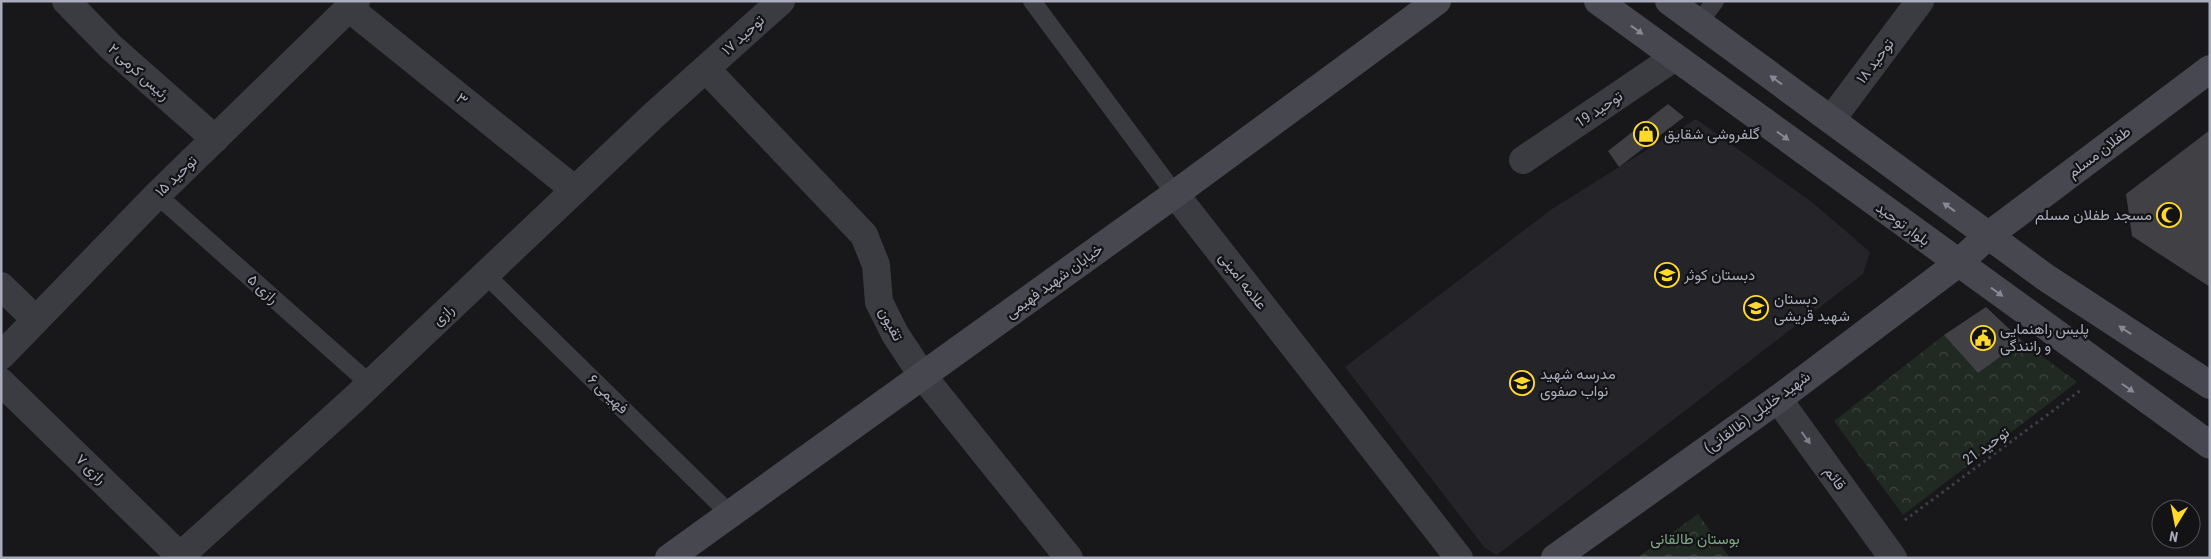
<svg xmlns="http://www.w3.org/2000/svg" width="2211" height="559" font-family="'Roboto Condensed',Vazirmatn,sans-serif">
<defs>
<pattern id="forest-crowns" width="20" height="18" patternUnits="userSpaceOnUse" patternTransform="scale(1.25)"><rect width="20" height="18" fill="#202922"/><path d="M2 6a3 3 0 1 1 6 0M12 15a3 3 0 1 1 6 0" fill="none" stroke="#3e4540"/></pattern>
</defs>
<rect width="100%" height="100%" fill="#18181b"/>
<polygon fill="#252428" points="1696,119 1813,203 1870,252 1863,274 1497,555 1485,548 1345,367 1552,209"/>
<g fill="url(#forest-crowns)">
<polygon points="1944,335 1978,373 2022,341 2077,382 1903,515 1834,421"/>
<polygon points="1698,514 1730,558 1637,558"/>
</g>
<g fill="#404045">
<polygon points="1668,104 1684,117 1619,167 1608,151"/>
<polygon points="2210,130 2210,287 2132,236 2126,194"/>
<polygon points="1986,307 2022,341 1978,373 1944,335"/>
</g>
<g fill="none" stroke-linecap="round" stroke-linejoin="round">
<polyline stroke="#3f4047" stroke-width="3" stroke-dasharray="2.5 4" stroke-linecap="butt" points="1905,520 2081,390"/>
<g stroke="#3b3b42" stroke-width="18">
<polyline points="1032,1 1175,194"/>
<polyline points="1699,23 1715,1"/>
<polyline points="157,195 370,384"/>
<polyline points="485,274 730,514"/>
</g>
<g stroke="#3b3b42" stroke-width="28">
<polyline points="66,1 111,47 215,139"/>
<polyline points="349,8 575,190"/>
<polyline points="706,69 864,235 876,265 879,302 895,334 922,375 1069,558"/>
<polyline points="1831,120 1920,1"/>
<polyline points="1523,160 1675,57"/>
<polyline points="1175,194 1459,558"/>
<polyline points="1,286 36,320"/>
<polyline points="1,356 157,195 356,1"/>
<polyline points="1,382 180,556"/>
<polyline points="1778,399 1893,558"/>
<polyline points="178,558 353,400 654,115 781,1"/>
</g>
<g stroke="#474750" stroke-width="28">
<polyline points="1598,1 2210,445"/>
<polyline points="1669,1 2045,277 2210,385"/>
<polyline points="669,558 1175,194 1437,1"/>
<polyline points="1555,558 1778,399 1957,264 1989,235 2210,69"/>
</g>
</g>
<defs><path id="oneway-solid" d="M-6-.8H1V-3.2L6.5 0L1 3.2V.8H-6Z" transform="scale(1.25)"/></defs>
<g fill="#878996">
<use href="#oneway-solid" transform="translate(1637 30) rotate(36)"/>
<use href="#oneway-solid" transform="translate(1776 80) rotate(-144)"/>
<use href="#oneway-solid" transform="translate(1783 136) rotate(36)"/>
<use href="#oneway-solid" transform="translate(1949 207) rotate(-144)"/>
<use href="#oneway-solid" transform="translate(1997 292) rotate(36)"/>
<use href="#oneway-solid" transform="translate(2125 330) rotate(-147)"/>
<use href="#oneway-solid" transform="translate(2128 388) rotate(35)"/>
</g>
<use fill="#7d7f8b" href="#oneway-solid" transform="translate(1806 438) rotate(54)"/>
<defs>
<symbol id="shop-ring" viewBox="-11 -11 22 22"><circle r="9.5" fill="#131316" stroke="#ffda2c" stroke-width="1.5"/><path d="M-5-2.5h2.3a2.7 3.5 0 0 1 5.4 0H5L5.5 6h-11ZM-1.5-2.5h3a1.5 2.3 0 0 0-3 0Z" fill="#ffda2c"/></symbol>
<symbol id="mosque-ring" viewBox="-11 -11 22 22"><circle r="9.5" fill="#131316" stroke="#ffda2c" stroke-width="1.5"/><path d="M3.5-4.9A6 6 0 1 0 3.5 4.9A5 5 0 1 1 3.5-4.9Z" fill="#ffda2c"/></symbol>
<symbol id="school-ring" viewBox="-11 -11 22 22"><circle r="9.5" fill="#131316" stroke="#ffda2c" stroke-width="1.5"/><path d="M0-5L7-2L0 1L-7-2ZM-4 1L0 2.5L4 1V4Q0 6-4 4Z" fill="#ffda2c"/></symbol>
<symbol id="civic-ring" viewBox="-11 -11 22 22"><circle r="9.5" fill="#131316" stroke="#ffda2c" stroke-width="1.5"/><path d="M-.6-6.5H3V-4.5H.6V-3L4-1V1h2V6H-6V1h2V-1L-.6-3ZM-1.2 2.5V6h2.4V2.5Z" fill="#ffda2c"/></symbol>
</defs>
<g fill-rule="evenodd">
<use href="#shop-ring" x="1632" y="120" width="28" height="28"/>
<use href="#mosque-ring" x="2155" y="201" width="28" height="28"/>
<use href="#school-ring" x="1653" y="261" width="28" height="28"/>
<use href="#school-ring" x="1742" y="294" width="28" height="28"/>
<use href="#civic-ring" x="1969" y="324" width="28" height="28"/>
<use href="#school-ring" x="1508" y="369" width="28" height="28"/>
</g>
<g text-anchor="middle" dominant-baseline="central" stroke-width="4.5" stroke-linejoin="round" paint-order="stroke">
<g font-size="15" fill="#a9acbb" stroke="#131316">
<text transform="translate(743 35) rotate(-42)">توحید ۱۷</text>
<text transform="translate(1875 61) rotate(-53)">توحید ۱۸</text>
<text transform="translate(139 72) rotate(42)">رئیس کرمی ۲</text>
<text transform="translate(462 99) rotate(39)">۳</text>
<text transform="translate(1599 109) rotate(-34)">توحید 19</text>
<text transform="translate(2099 152) rotate(-37)">طفلان مسلم</text>
<text transform="translate(176 176) rotate(-44)">توحید ۱۵</text>
<text transform="translate(1903 224) rotate(36)">بلوار توحید</text>
<text transform="translate(1054 281) rotate(-36)">خیابان شهید فهیمی</text>
<text transform="translate(1243 281) rotate(52)">علامه امینی</text>
<text transform="translate(263 289) rotate(42)">رازی ۵</text>
<text transform="translate(443 315) rotate(-43)">رازی</text>
<text transform="translate(891 324) rotate(62)">تقیون</text>
<text transform="translate(608 394) rotate(44)">فهیمی ۶</text>
<text transform="translate(1757 412) rotate(-36)">شهید خلیلی (طالقانی)</text>
<text transform="translate(1986 446) rotate(-36)">توحید 21</text>
<text transform="translate(91 469) rotate(44)">رازی ۷</text>
<text transform="translate(1835 478) rotate(54)">قائم</text>
</g>
<g font-size="15" fill="#a9acbb" stroke="#131316" text-anchor="start">
<text x="1664" y="134">گلفروشی شقایق</text>
<text x="2152" y="215" text-anchor="end">مسجد طفلان مسلم</text>
<text x="1684" y="275">دبستان کوثر</text>
<text x="1774" y="299">دبستان<tspan x="1774" dy="17">شهید قریشی</tspan></text>
<text x="2000" y="329">پلیس راهنمایی<tspan x="2000" dy="17">و رانندگی</tspan></text>
<text x="1540" y="374">مدرسه شهید<tspan x="1540" dy="17">نواب صفوی</tspan></text>
</g>
<g font-size="15" fill="#7fa788" stroke="#131316">
<text x="1695" y="539">بوستان طالقانی</text>
</g>
</g>
<rect width="2211" height="559" fill="none" stroke="#a9acbb" stroke-width="5"/>
<g transform="translate(2176 524) rotate(190)"><circle r="24" fill="#131316" stroke="#4f5058"/>
<path d="M0-4L9 19L0 12L-9 19Z" fill="#ffda2c"/>
<text y="-8" font-size="14" font-weight="bold" text-anchor="middle" fill="#a9acbb">N</text>
</g>
</svg>
